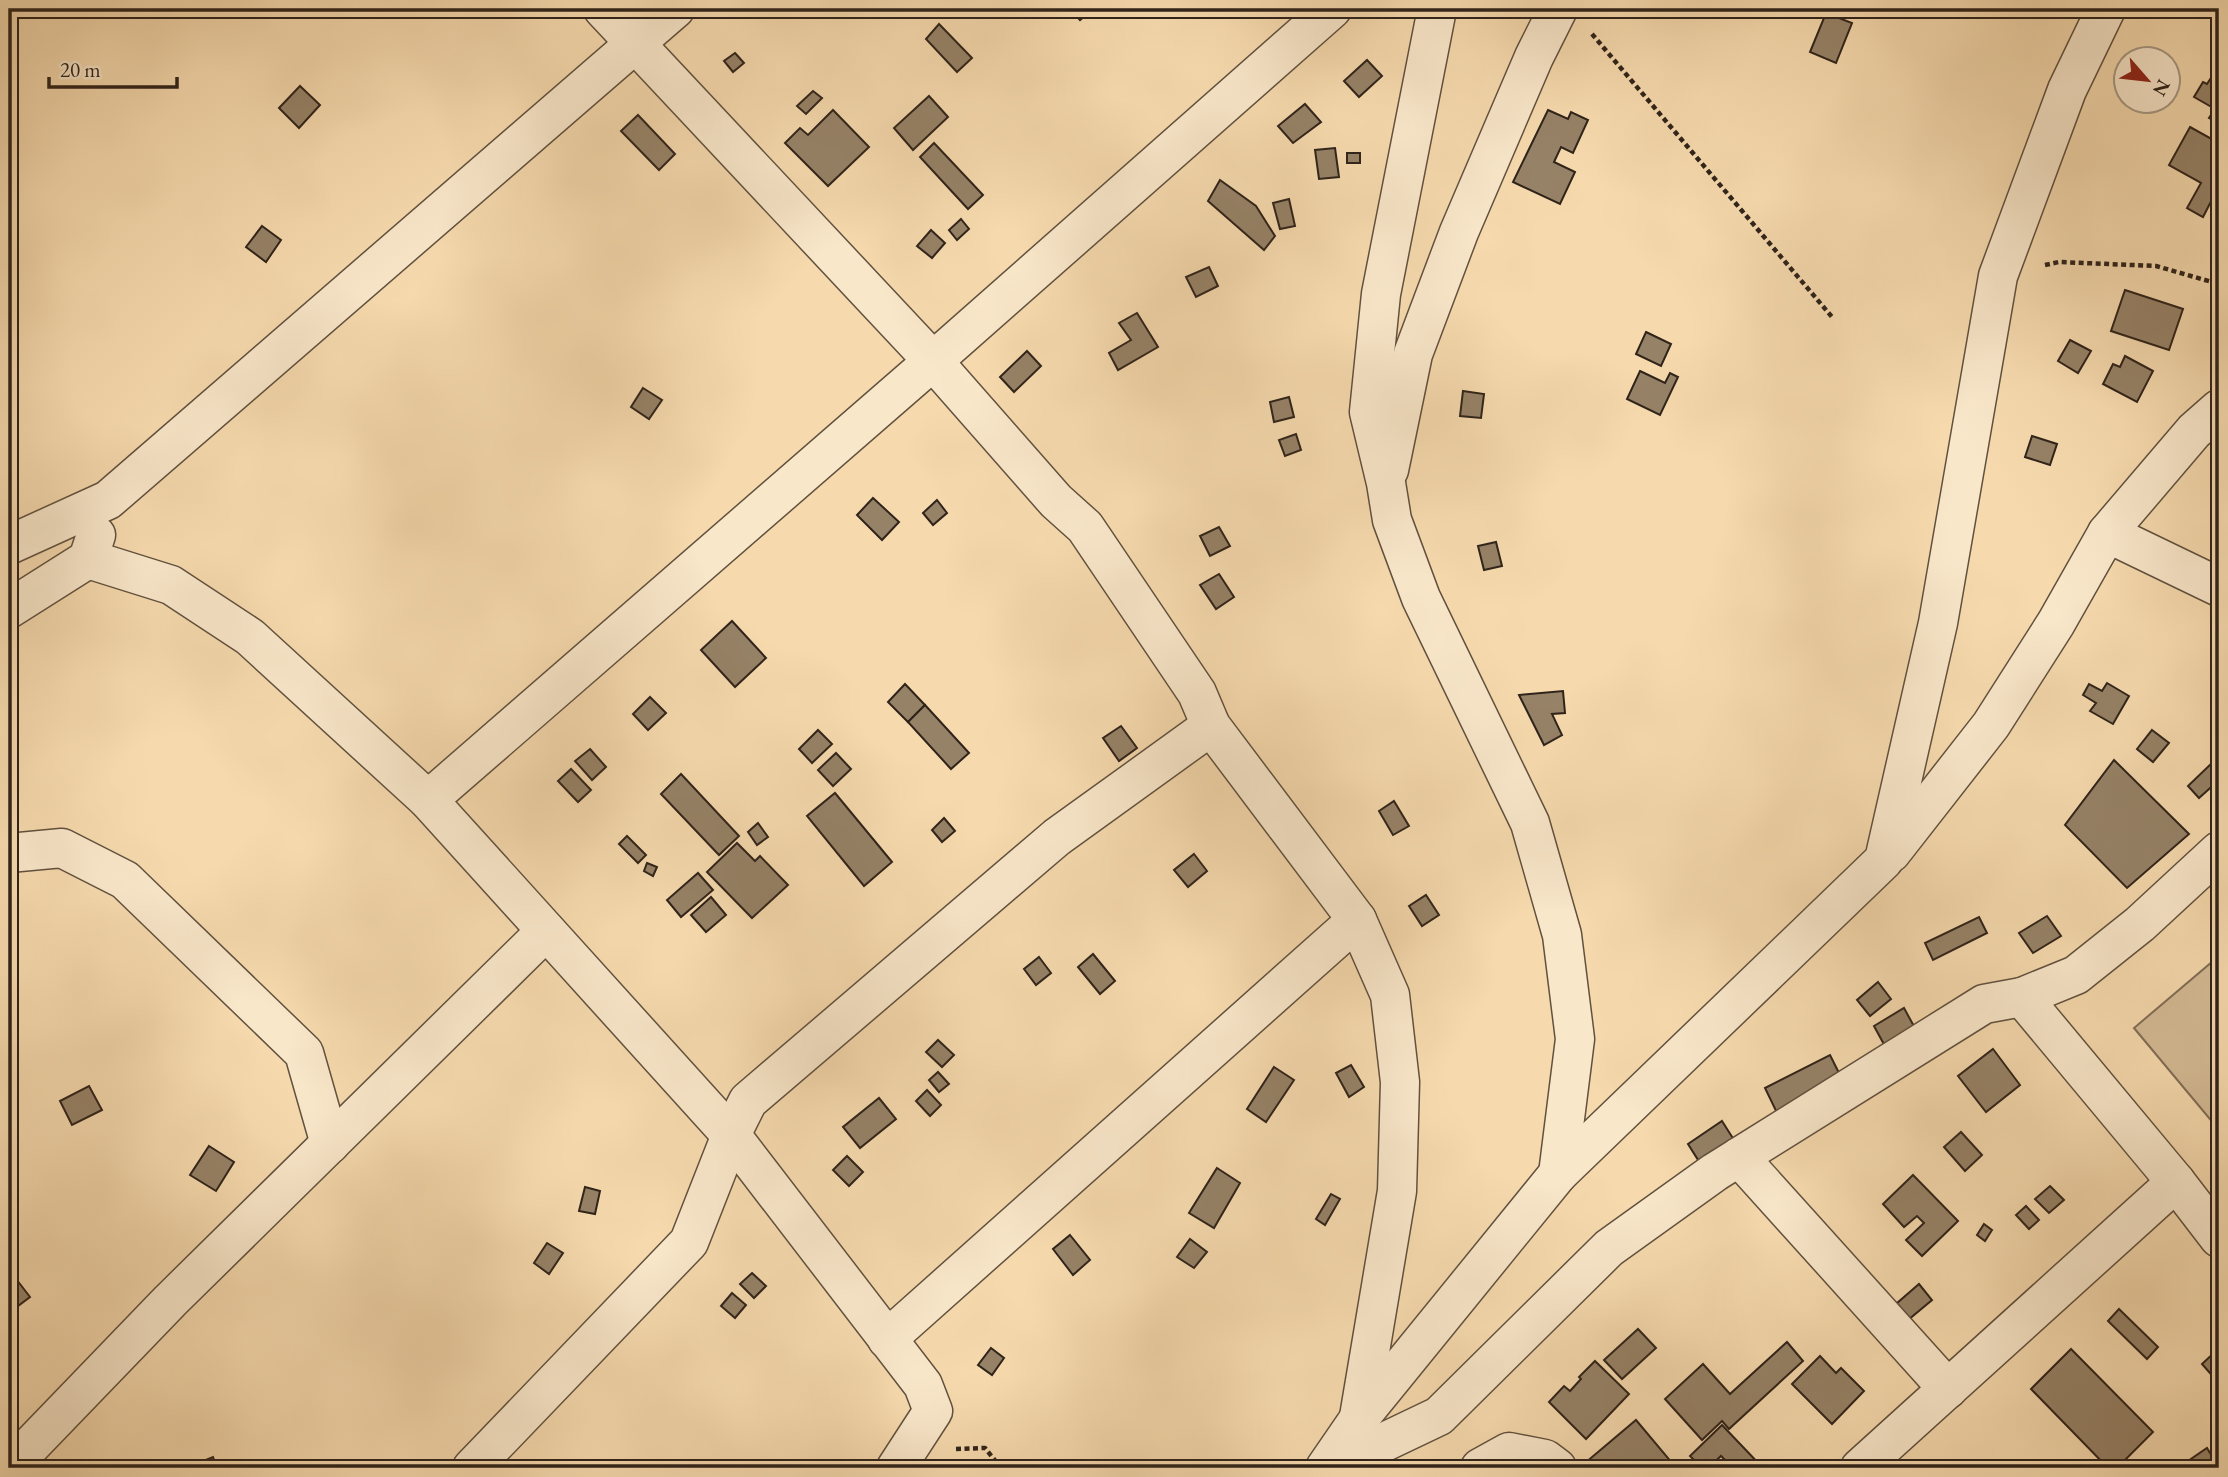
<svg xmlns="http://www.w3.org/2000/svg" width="2228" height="1477" font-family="'EB Garamond',serif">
<rect width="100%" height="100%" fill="#f6daae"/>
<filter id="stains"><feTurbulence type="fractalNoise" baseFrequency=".00286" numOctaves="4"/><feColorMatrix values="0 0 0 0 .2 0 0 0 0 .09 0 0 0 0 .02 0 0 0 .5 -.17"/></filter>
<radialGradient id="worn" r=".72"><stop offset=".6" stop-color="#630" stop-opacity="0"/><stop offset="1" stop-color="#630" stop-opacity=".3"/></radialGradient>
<polygon fill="#d4bb95" stroke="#826f58" stroke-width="2" points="2219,956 2219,1130 2134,1028"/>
<g fill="#968267" stroke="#2f231a" stroke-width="2">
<polygon points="1070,9 1093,9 1080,20"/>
<polygon points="1826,13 1852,23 1836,63 1810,52"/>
<polygon points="939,24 972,58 957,72 926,39"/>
<polygon points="735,53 744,63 733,72 724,61"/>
<polygon points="1367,60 1382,76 1359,97 1344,81"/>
<polygon points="2214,73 2219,76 2219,124 2209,118 2215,109 2194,97 2203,82 2207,84"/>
<polygon points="300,86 320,105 299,128 279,108"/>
<polygon points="813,91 822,98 806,114 797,106"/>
<polygon points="929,96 948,117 913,150 894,128"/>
<polygon points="1305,104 1321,122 1293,143 1278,126"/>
<polygon points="833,110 869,147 828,186 785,143 800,128 808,135"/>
<polygon points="1548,110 1568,119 1571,112 1588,120 1573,153 1561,147 1554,162 1575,172 1560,204 1513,182"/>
<polygon points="638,115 675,154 659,170 621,131"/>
<polygon points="2190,127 2219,143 2219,186 2203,217 2187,208 2201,183 2169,165"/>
<polygon points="934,143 983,195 968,209 920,157"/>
<polygon points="1335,148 1339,177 1319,179 1315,150"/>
<rect x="1347" y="153" width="13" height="10"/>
<polygon points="1220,180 1256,206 1275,236 1264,250 1208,201"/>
<polygon points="1289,199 1295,226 1280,229 1273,203"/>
<polygon points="961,219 969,229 957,240 949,230"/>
<polygon points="262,226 281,240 266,262 246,247"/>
<polygon points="931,230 945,243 932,258 917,246"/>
<polygon points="1209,267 1218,286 1196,297 1186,277"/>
<polygon points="2125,290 2183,309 2169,350 2111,331"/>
<polygon points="1137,313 1158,347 1118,370 1109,353 1131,340 1119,323"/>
<polygon points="1646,332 1671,344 1661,366 1636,354"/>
<polygon points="2070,340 2091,351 2078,373 2058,361"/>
<polygon points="1027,351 1041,366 1014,392 1000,377"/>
<polygon points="2125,356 2153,371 2137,402 2103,384 2113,364 2120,367"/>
<polygon points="1640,371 1665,383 1670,373 1678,377 1660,415 1627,399"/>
<polygon points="643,388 662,400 649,419 631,407"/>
<polygon points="1463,391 1484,394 1481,418 1460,416"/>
<polygon points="1289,397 1294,417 1274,422 1270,402"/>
<polygon points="1296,434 1301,450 1285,456 1279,440"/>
<polygon points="2032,436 2057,444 2050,465 2025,457"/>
<polygon points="873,498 899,522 882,540 857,515"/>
<polygon points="937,500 947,513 933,525 923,513"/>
<polygon points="1219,527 1230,546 1210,556 1200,536"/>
<polygon points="1496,542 1502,566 1484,570 1478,546"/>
<polygon points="1219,574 1234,597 1216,609 1200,585"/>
<polygon points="732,621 766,658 735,687 701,650"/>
<polygon points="2107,683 2129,696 2113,724 2090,711 2096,703 2083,695 2089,684 2102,691"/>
<polygon points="905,684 925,705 908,722 888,702"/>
<polygon points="1563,691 1565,713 1552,714 1562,735 1544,745 1519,695"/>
<polygon points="650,697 666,713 648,730 633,714"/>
<polygon points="925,705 969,753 951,769 908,722"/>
<polygon points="1121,726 1137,748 1119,761 1103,738"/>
<polygon points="818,730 832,744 812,763 799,749"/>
<polygon points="2152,730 2169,743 2153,762 2137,749"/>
<polygon points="590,749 606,767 592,780 575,761"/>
<polygon points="836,753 851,769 833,786 818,770"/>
<polygon points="2114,760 2189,834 2127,888 2065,825"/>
<polygon points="2214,761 2219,766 2219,780 2199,798 2188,786"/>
<polygon points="571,769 591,790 578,802 558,781"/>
<polygon points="681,774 739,836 719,855 661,794"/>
<polygon points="835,793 892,862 864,886 807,816"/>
<polygon points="1394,801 1409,826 1393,835 1379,811"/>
<polygon points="944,818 955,831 942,842 932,830"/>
<polygon points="758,823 768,837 757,845 748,832"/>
<polygon points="627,836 646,855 638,863 619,844"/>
<polygon points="737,843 755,861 760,856 788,885 752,918 707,872"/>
<polygon points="1194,854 1207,871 1188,887 1174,870"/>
<polygon points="647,863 657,867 653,876 644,871"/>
<polygon points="698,873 713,890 681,917 667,900"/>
<polygon points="1426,895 1439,915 1422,926 1409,906"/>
<polygon points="711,897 726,915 706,932 691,915"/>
<polygon points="2047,916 2061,936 2033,953 2019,933"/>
<polygon points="1979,917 1987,933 1933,960 1925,943"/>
<polygon points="1093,954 1115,981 1100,994 1078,967"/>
<polygon points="1039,957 1051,973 1036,985 1024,969"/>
<polygon points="1878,982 1891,999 1870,1016 1857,1000"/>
<polygon points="1904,1008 1916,1030 1886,1048 1874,1026"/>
<polygon points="938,1040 954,1055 942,1067 926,1052"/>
<polygon points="1993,1049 2020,1085 1986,1112 1958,1076"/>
<polygon points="1830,1055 1843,1081 1778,1115 1765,1088"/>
<polygon points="1351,1065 1364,1087 1349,1097 1336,1073"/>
<polygon points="1274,1067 1294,1080 1266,1122 1247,1109"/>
<polygon points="938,1072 949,1084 939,1092 929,1080"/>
<polygon points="89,1086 102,1110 72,1125 60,1101"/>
<polygon points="927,1090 941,1105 930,1116 916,1101"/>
<polygon points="879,1098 896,1119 860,1148 843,1127"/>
<polygon points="1722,1121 1734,1140 1700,1163 1688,1144"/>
<polygon points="1961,1132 1982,1155 1965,1171 1944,1147"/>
<polygon points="209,1146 234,1162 216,1191 190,1175"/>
<polygon points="847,1156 863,1172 849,1186 833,1170"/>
<polygon points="1217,1168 1240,1183 1214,1228 1189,1213"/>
<polygon points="1913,1175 1958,1221 1922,1256 1906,1240 1924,1223 1917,1216 1904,1227 1883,1204"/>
<polygon points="2050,1186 2064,1200 2049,1213 2035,1199"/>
<polygon points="585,1187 600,1191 595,1214 579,1211"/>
<polygon points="1331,1194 1340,1199 1325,1225 1316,1219"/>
<polygon points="2026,1206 2039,1220 2029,1229 2016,1215"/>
<polygon points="1984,1224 1992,1230 1985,1241 1977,1235"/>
<polygon points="1070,1235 1090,1260 1073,1275 1053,1249"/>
<polygon points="1190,1239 1207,1252 1194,1268 1177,1257"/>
<polygon points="547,1243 563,1253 549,1274 534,1263"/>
<polygon points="10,1271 30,1297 14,1309 9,1302"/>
<polygon points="752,1273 766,1286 754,1298 740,1284"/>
<polygon points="1919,1284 1932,1300 1908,1320 1896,1304"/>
<polygon points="732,1293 746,1305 735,1318 721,1306"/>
<polygon points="2119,1309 2158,1347 2147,1359 2108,1321"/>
<polygon points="1638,1329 1656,1348 1622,1379 1604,1360"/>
<polygon points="1787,1342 1803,1361 1729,1429 1722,1421 1702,1440 1665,1399 1703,1364 1730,1394"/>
<polygon points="991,1348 1004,1358 992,1375 978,1365"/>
<polygon points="2219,1348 2219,1378 2216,1380 2202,1364"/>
<polygon points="2071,1349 2153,1432 2117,1468 2108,1468 2031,1389"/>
<polygon points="1820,1356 1836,1373 1841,1368 1864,1391 1832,1424 1792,1384"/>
<polygon points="1595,1361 1629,1394 1586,1439 1549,1402 1564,1386 1570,1391 1581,1379 1579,1377"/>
<polygon points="1636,1420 1673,1464 1668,1468 1590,1468 1585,1463"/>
<polygon points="1722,1425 1763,1468 1733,1468 1721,1456 1708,1468 1702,1468 1690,1456"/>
<polygon points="2207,1448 2219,1468 2193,1468 2188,1461"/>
<polygon points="213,1457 217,1468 188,1468 188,1467"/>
</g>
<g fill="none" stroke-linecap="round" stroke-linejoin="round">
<defs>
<g id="minor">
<polyline points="603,9 933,361 1056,501 1085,527 1197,693 1211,726 1357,920 1390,995 1400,1082 1397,1191 1359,1417"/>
<polyline points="1437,9 1381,294 1369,412 1386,483 1392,520 1421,598 1530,823 1562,935 1575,1039 1558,1174"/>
<polyline points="1389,470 1413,354 1459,232 1534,57 1558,9"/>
<polyline points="2107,533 2219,587"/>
<polyline points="9,545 108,500 675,9"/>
<polyline points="88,559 171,585 250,637 428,800 731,1135 923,1385 933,1411 896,1468"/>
<polyline points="9,609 88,559 96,535"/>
<polyline points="428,800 933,361 1332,9"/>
<polyline points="9,853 62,848 125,880 304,1053 330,1144"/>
<polyline points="1891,853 1991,725 2056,623 2107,533 2194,431 2219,409"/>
<polyline points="2022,997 2176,1182 2219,1238"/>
<polyline points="1739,1157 1948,1389"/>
<polyline points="887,1339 1357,920"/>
<polyline points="9,1468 170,1301 546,931"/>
<polyline points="472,1468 689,1242 731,1135 748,1101 1057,837 1211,726"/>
<polyline points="1325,1468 1358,1420 1558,1174 1884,860 1938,623 1998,276 2067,90 2106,9"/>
<polyline points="1330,1468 1439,1416 1609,1248 1715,1172 1984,1004 2022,997 2076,975 2140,924 2219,851"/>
<polyline points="1480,1468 1509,1452 1545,1459 1557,1468"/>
<polyline points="1860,1468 2176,1182"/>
</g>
</defs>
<use href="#minor" stroke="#61513f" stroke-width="41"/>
<g stroke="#2f231a" stroke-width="4.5" stroke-dasharray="5 3.5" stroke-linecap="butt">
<polyline points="1592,34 1832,317"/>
<polyline points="2045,265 2059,262 2156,266 2219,284"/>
<polyline points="956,1449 985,1448 1001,1468"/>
</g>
<use href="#minor" stroke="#f9e7ca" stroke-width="38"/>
</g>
<rect width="2228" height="1477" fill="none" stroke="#f6daae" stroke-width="35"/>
<rect x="10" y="10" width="2207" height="1456" fill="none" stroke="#2f231a" stroke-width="3.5"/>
<rect x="18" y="18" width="2193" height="1442" fill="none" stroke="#2f231a" stroke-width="2"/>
<g transform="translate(2147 80) rotate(118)"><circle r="33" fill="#f9e7ca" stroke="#a89984" stroke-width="2"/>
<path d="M0-5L12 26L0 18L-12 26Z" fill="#8f2418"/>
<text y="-10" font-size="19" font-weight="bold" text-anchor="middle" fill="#2f231a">N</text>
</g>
<path d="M49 77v10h128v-10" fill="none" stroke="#2f231a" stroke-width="3.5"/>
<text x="60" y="77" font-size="21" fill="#2f231a" stroke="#f9e7ca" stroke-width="5" paint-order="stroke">20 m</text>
<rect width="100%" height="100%" filter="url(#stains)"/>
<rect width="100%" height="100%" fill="url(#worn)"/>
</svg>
